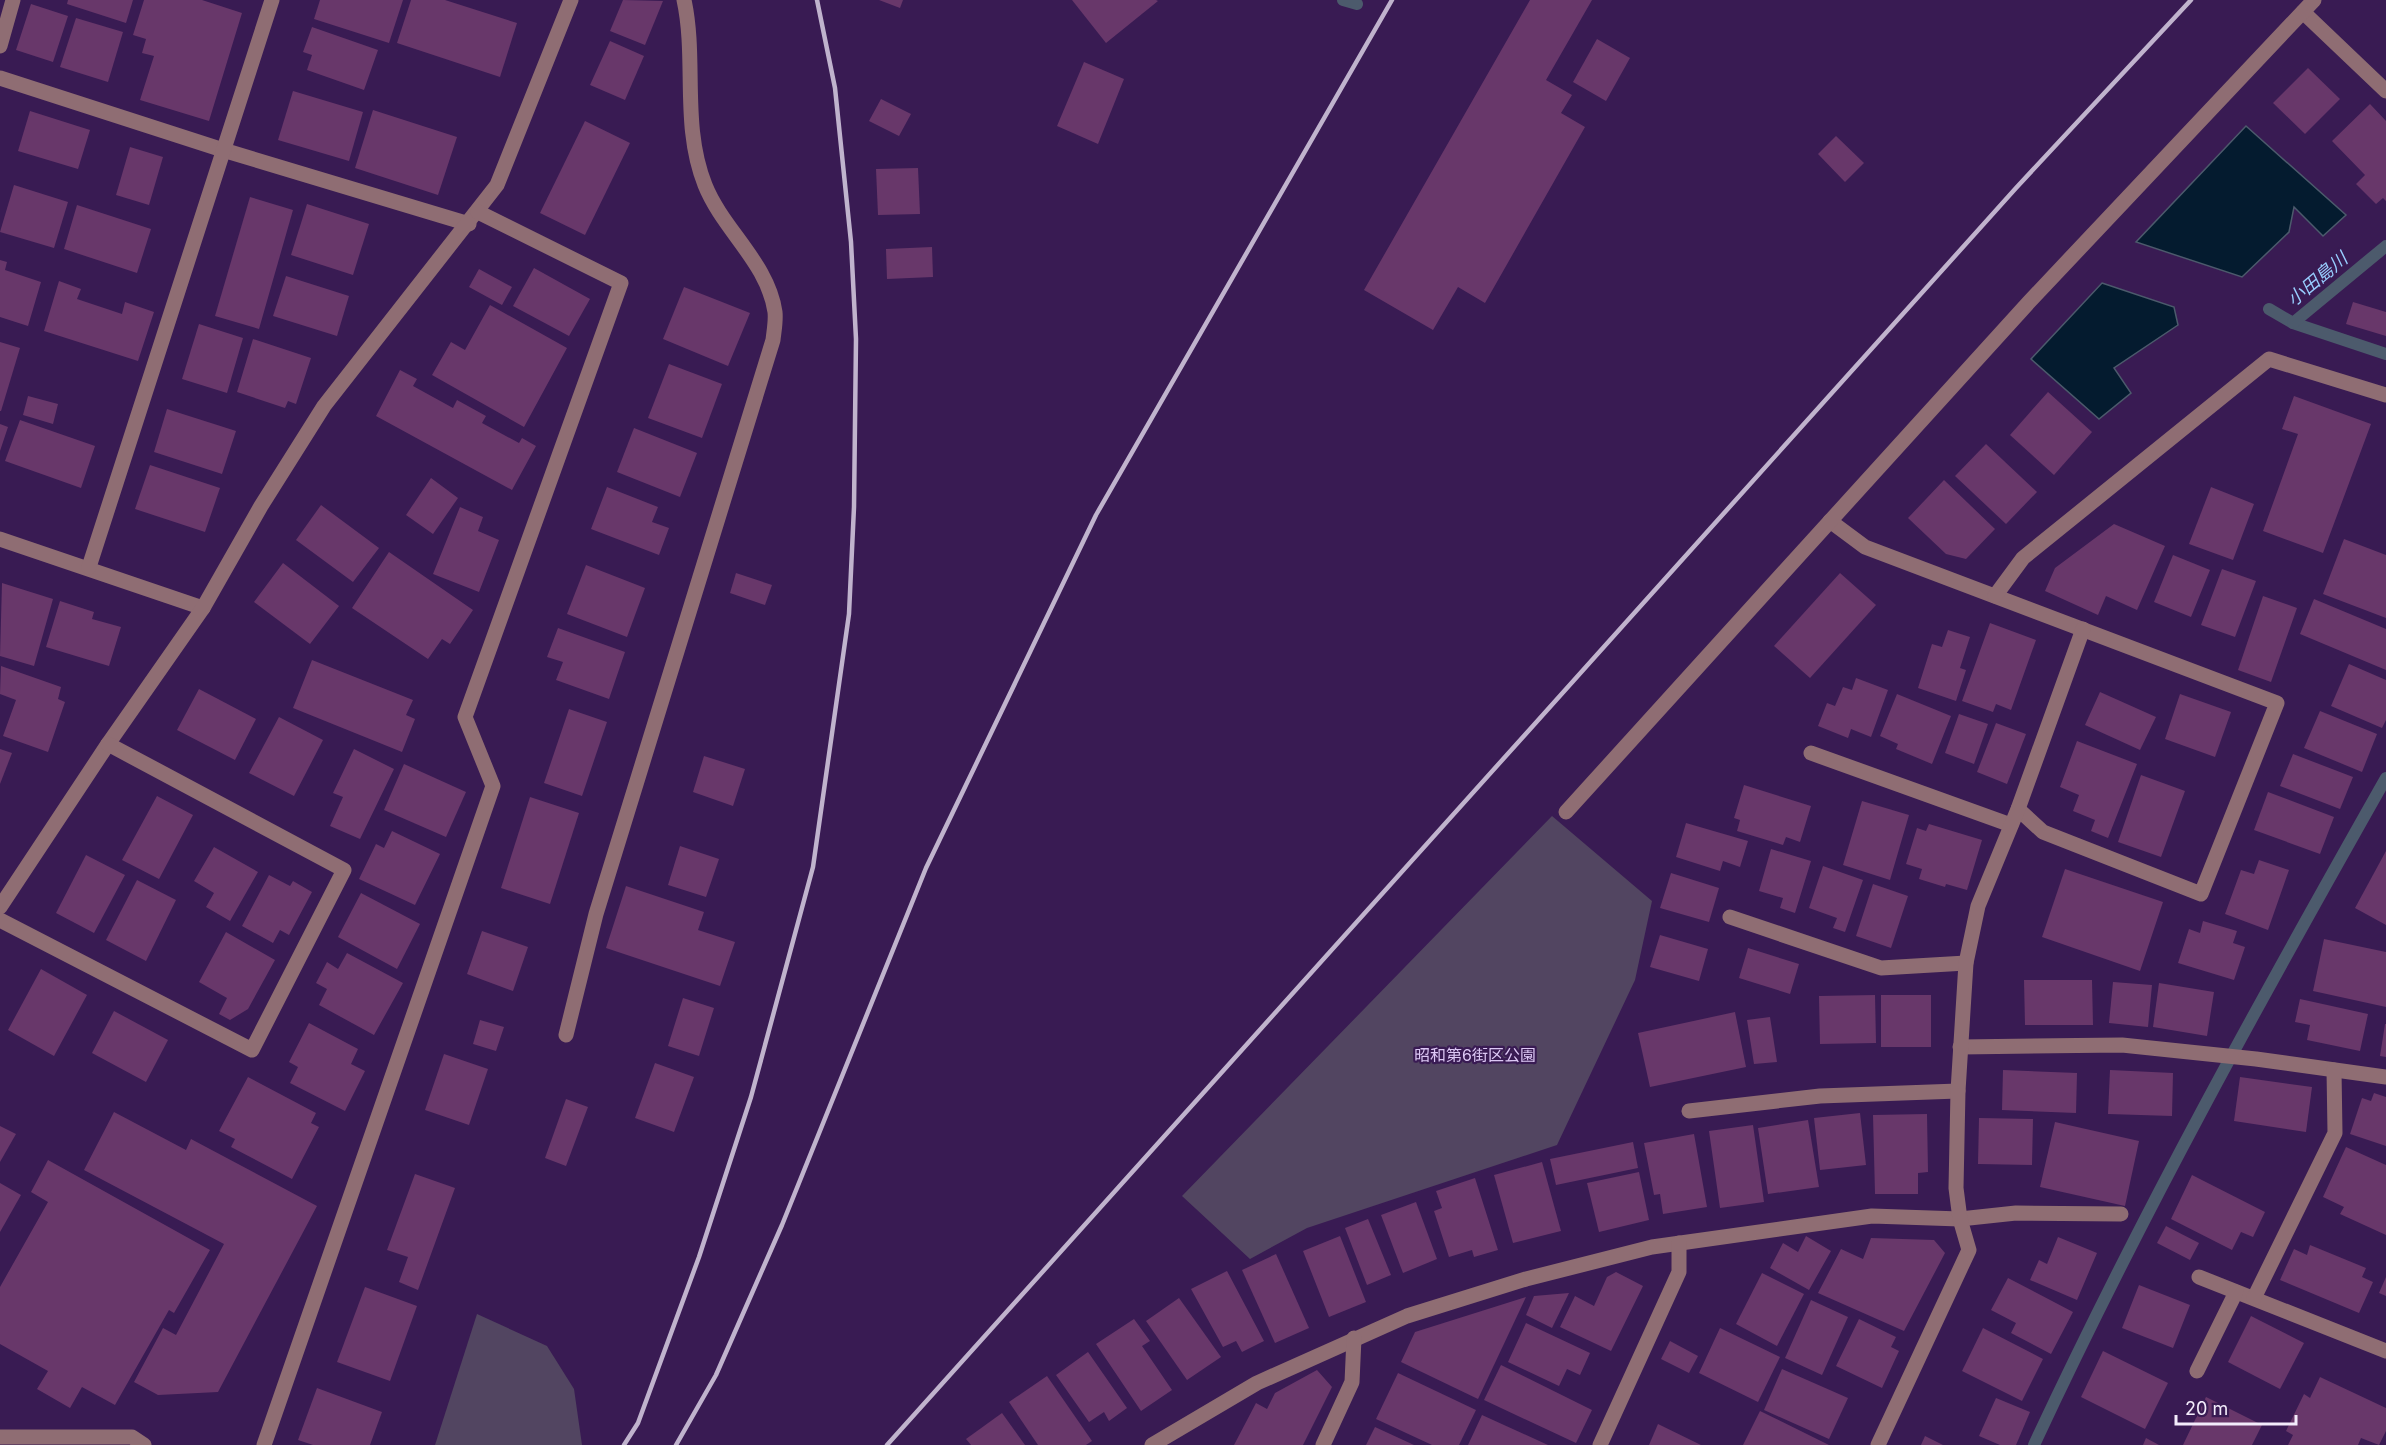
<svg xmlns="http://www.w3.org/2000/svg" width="2386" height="1445" font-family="Inter,'Noto Sans JP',sans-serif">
<rect width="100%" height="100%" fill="#391b53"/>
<g fill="#524561">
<polygon points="1552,816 1652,901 1635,980 1557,1145 1307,1228 1250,1259 1182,1196"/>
<polygon points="477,1314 547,1346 574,1389 582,1445 435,1445"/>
</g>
<g fill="#041b2f" stroke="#4c5a6c" stroke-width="1.5">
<polygon points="2246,126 2346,215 2323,236 2294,207 2289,232 2242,277 2136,242"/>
<polygon points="2102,283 2174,307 2178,325 2114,368 2131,393 2099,419 2031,359"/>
</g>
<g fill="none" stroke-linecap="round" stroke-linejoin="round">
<g stroke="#4c5a6c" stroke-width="12">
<polyline points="1343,0 1357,4"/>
<polyline points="2269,309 2293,323 2386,354"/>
<polyline points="2293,323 2386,246"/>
<path d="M2034,1445c106,-228 228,-448 352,-667"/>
</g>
</g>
<g fill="#68376a">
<polygon points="68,0 133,0 126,23 67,4"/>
<polygon points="144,0 202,0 242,13 209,121 140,100 154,56 142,53 146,39 133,35"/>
<polygon points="320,0 403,0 389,43 314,19"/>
<polygon points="411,0 445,0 517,23 500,77 397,43"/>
<polygon points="623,0 663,1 645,45 610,31"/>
<polygon points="879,0 903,0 900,8"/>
<polygon points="1072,0 1156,0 1158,1 1106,43"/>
<polygon points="1530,0 1592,0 1546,80 1572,95 1561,113 1585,127 1485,303 1458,287 1433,330 1364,290"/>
<polygon points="31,4 68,16 53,62 16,50"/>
<polygon points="76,18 123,32 108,82 60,67"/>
<polygon points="312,27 378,50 364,90 307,70 312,55 303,52"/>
<polygon points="1597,39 1630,58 1606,101 1573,82"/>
<polygon points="610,41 644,56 625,100 590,85"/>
<polygon points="1084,62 1124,79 1098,144 1057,126"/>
<polygon points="2308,68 2340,99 2305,134 2273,103"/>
<polygon points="293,91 363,112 349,161 278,140"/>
<polygon points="881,99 911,114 899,136 869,121"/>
<polygon points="2370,104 2386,121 2386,201 2383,198 2376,204 2356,184 2365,175 2332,141"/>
<polygon points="373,110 457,137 438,195 355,168"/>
<polygon points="30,111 90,130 78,169 18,151"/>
<polygon points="585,121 630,143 585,235 540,213"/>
<polygon points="1836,136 1864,163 1845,182 1818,154"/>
<polygon points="130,147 163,157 149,205 116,195"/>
<polygon points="918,168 920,214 878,215 876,169"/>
<polygon points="14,185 68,202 54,248 0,232"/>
<polygon points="250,197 293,210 259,329 215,316"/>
<polygon points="307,204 369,224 353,275 291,255"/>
<polygon points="77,205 151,229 137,273 64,249"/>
<polygon points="932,247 933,277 887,279 886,249"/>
<polygon points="0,260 7,262 5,270 41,282 28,326 0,317"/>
<polygon points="534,268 590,299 569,336 513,306"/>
<polygon points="479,269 512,287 502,305 469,287"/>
<polygon points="286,276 349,296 337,336 273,316"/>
<polygon points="59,281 81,289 77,299 122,314 125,302 154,312 138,361 44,331"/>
<polygon points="684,287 750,313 728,366 663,339"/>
<polygon points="2353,302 2386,312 2386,336 2346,324"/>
<polygon points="490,305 567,348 524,427 432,375 451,342 465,350"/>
<polygon points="199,324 243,338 227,393 182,379"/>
<polygon points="253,339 311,358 296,404 288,401 285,408 237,392"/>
<polygon points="0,342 20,348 1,411 0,411"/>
<polygon points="669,364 722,384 702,438 648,418"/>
<polygon points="400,370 417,379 413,386 453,408 457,400 486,416 482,423 519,443 522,438 536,446 512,490 376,416"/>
<polygon points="2048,392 2092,432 2054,475 2010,435"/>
<polygon points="28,396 58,404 53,424 23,415"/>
<polygon points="2294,396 2371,424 2323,553 2263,531 2298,434 2282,429"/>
<polygon points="167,409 236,431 222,474 154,452"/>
<polygon points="20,420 95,446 81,488 5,461"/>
<polygon points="0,424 8,427 0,451"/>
<polygon points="634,428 697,453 680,497 617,472"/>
<polygon points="1986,444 2037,492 2006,524 1955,476"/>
<polygon points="150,465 220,488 205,532 135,509"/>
<polygon points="431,478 458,498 433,534 406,515"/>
<polygon points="1944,480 1995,529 1966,559 1946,554 1908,518"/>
<polygon points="607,487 658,507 652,522 669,528 659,555 591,529"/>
<polygon points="2211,487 2254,504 2233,560 2189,544"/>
<polygon points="321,505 379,548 353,582 296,540"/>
<polygon points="460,507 483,517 478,531 499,540 479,592 433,574"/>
<polygon points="2114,524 2165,546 2137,610 2106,596 2098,615 2045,591 2055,568"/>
<polygon points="2344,539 2386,555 2386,618 2323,594"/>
<polygon points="389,552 473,610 450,644 442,639 428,659 352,608"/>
<polygon points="2173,555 2210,570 2191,617 2154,602"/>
<polygon points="283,563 339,606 310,644 254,602"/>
<polygon points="586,565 645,588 627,637 567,614"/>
<polygon points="2222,569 2256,581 2235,637 2201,625"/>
<polygon points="736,573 772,585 765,605 730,593"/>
<polygon points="1840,573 1876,605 1810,678 1774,646"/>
<polygon points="2,583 53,599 34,666 0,656"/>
<polygon points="2263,596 2297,608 2271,682 2238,670"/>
<polygon points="2314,599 2386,629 2386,670 2300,634"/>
<polygon points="60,601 94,612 92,619 121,627 109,666 46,647"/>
<polygon points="1990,623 2036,640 2011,710 1996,704 1993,712 1962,701"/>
<polygon points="558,628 625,652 609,699 556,680 563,662 547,657"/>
<polygon points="1948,630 1970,637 1960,668 1966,670 1956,701 1918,688 1932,644 1942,647"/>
<polygon points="312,660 413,700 406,715 415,719 402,752 293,708"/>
<polygon points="2349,664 2386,680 2386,720 2382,728 2331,706"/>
<polygon points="1,666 61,687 58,699 65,702 48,752 3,736 16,700 0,694"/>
<polygon points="1856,678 1888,690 1871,737 1851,729 1848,738 1818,726 1827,703 1835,706 1843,687 1852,690"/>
<polygon points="199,689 256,719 235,760 177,730"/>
<polygon points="2100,692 2156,717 2140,750 2085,725"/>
<polygon points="1897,694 1951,716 1932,764 1896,749 1898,744 1880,736"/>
<polygon points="2180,694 2231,712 2215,757 2165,739"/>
<polygon points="569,709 607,722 582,796 544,783"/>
<polygon points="2320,711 2377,734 2362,772 2304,748"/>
<polygon points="1959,714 1988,724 1974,764 1945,753"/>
<polygon points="279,717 323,740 294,796 249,773"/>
<polygon points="1996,723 2026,734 2007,784 1977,772"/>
<polygon points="2077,741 2137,764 2108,838 2091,831 2095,820 2073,811 2079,795 2060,787"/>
<polygon points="0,749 12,753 0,784"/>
<polygon points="354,749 394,769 360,839 330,826 343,797 333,793"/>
<polygon points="2293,754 2353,777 2340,809 2280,786"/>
<polygon points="704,756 745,769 733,806 693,792"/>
<polygon points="404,764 466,792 446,837 384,810"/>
<polygon points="2141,775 2185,791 2161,857 2118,842"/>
<polygon points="1744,785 1811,806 1800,842 1786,837 1783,845 1737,831 1740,820 1734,818"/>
<polygon points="2268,792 2334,817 2320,854 2254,830"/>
<polygon points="157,796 193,815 159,879 122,860"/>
<polygon points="530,797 579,813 550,904 501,888"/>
<polygon points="1862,801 1909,815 1890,880 1843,865"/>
<polygon points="1686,823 1748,841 1740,867 1723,861 1720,871 1676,857"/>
<polygon points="1929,824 1982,840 1967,890 1946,884 1945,887 1919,879 1922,869 1906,864 1917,828 1926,831"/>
<polygon points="392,831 440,854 415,905 359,879 376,844 384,848"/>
<polygon points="680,846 719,859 706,897 668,885"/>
<polygon points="214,847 258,872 230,921 206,907 214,893 194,881"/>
<polygon points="1771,849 1811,861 1795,913 1780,908 1783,898 1759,891"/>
<polygon points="2386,851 2386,925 2355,908"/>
<polygon points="86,855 125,875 94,933 56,913"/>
<polygon points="2259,860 2289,870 2268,930 2225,914 2241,870 2254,874"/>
<polygon points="1823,866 1863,880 1845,932 1833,928 1837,918 1809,908"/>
<polygon points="2065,869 2163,902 2140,971 2042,937"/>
<polygon points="1671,873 1719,888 1709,922 1660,908"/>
<polygon points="269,875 290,886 293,881 312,892 289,935 280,930 273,943 242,926"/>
<polygon points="137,880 176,900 146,961 106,940"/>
<polygon points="1873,884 1908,896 1891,948 1856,936"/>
<polygon points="626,886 704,912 698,930 735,942 720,986 606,948"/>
<polygon points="361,893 420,924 397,969 338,937"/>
<polygon points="2203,921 2237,931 2233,943 2245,947 2234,980 2178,963 2189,929 2200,933"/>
<polygon points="482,931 528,947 513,991 467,974"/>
<polygon points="226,932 275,960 248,1009 230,1020 219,1014 227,998 199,982"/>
<polygon points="1660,935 1708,949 1699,981 1650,967"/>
<polygon points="2324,939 2386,952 2386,1007 2313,991"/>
<polygon points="1748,948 1799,964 1790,994 1739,978"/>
<polygon points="347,953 403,983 374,1035 319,1005 327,989 316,983 327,962 338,969"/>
<polygon points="41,969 87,995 54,1056 8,1030"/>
<polygon points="2024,980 2092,980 2093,1025 2025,1025"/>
<polygon points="2113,982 2152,985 2148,1027 2109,1023"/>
<polygon points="2159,983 2214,992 2207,1036 2153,1027"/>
<polygon points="1875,995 1876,1043 1820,1044 1819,996"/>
<rect x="1881" y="995" width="50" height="52"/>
<polygon points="683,998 714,1008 699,1056 668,1046"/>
<polygon points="2300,999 2368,1014 2360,1051 2307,1040 2310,1025 2295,1022"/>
<polygon points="114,1011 168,1040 146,1082 92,1053"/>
<polygon points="1735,1012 1746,1067 1650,1087 1638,1033"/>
<polygon points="1770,1017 1777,1062 1754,1064 1747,1020"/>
<polygon points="480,1020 504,1027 496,1051 473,1044"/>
<polygon points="309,1023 358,1049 351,1064 365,1071 345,1111 290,1083 298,1067 289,1062"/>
<polygon points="2385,1024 2386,1024 2386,1057 2380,1056"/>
<polygon points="444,1054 488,1069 469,1125 425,1110"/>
<polygon points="655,1063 694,1077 674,1132 635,1118"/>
<polygon points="2003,1070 2077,1073 2076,1113 2002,1110"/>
<polygon points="2110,1070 2173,1073 2172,1116 2108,1114"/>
<polygon points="248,1077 316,1113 311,1123 319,1127 292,1179 231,1147 235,1139 219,1131"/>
<polygon points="2240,1077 2312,1087 2306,1132 2234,1121"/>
<polygon points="2374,1093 2386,1097 2386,1146 2350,1134 2362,1098 2371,1101"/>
<polygon points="566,1099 588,1107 566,1166 545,1158"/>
<polygon points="114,1112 186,1150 191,1139 317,1206 218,1392 158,1395 134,1382 163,1328 176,1335 224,1244 84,1170"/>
<polygon points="1860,1113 1866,1165 1820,1170 1814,1118"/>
<polygon points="1927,1114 1928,1172 1918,1173 1918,1194 1875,1194 1873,1115"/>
<polygon points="1979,1118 2033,1119 2032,1165 1978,1164"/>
<polygon points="1808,1120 1819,1187 1768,1194 1758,1128"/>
<polygon points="2055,1122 2139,1141 2125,1206 2040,1187"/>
<polygon points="1753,1125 1764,1202 1720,1208 1709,1131"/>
<polygon points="0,1126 16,1134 0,1162"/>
<polygon points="1694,1134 1707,1207 1663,1214 1660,1194 1654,1195 1644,1143"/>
<polygon points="1633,1142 1638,1168 1556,1185 1550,1159"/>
<polygon points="2346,1147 2386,1165 2386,1235 2340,1214 2344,1207 2323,1197"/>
<polygon points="48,1160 210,1250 174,1313 169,1310 115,1405 82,1387 70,1408 37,1389 48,1371 0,1344 0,1287 48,1202 31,1192"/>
<polygon points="1542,1162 1561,1231 1513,1243 1494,1175"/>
<polygon points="1639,1172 1649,1220 1599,1232 1587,1183"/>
<polygon points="415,1174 455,1188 418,1290 399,1282 408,1257 387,1250"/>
<polygon points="2192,1175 2265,1212 2253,1237 2241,1232 2232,1250 2171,1219"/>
<polygon points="1475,1178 1498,1250 1474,1257 1472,1250 1449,1257 1434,1211 1442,1208 1436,1191"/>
<polygon points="0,1183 21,1195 0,1232"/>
<polygon points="1416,1202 1437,1259 1403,1273 1381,1215"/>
<polygon points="1368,1219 1391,1275 1367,1285 1345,1228"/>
<polygon points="2166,1226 2199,1243 2190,1260 2157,1243"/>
<polygon points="1340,1236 1366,1302 1329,1317 1303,1251"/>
<polygon points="1806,1236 1831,1251 1809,1290 1770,1268 1783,1243 1798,1252"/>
<polygon points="2058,1237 2097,1253 2077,1300 2030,1280 2039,1260 2047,1264"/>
<polygon points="1871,1238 1934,1240 1945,1253 1904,1331 1818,1293 1841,1249 1863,1259"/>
<polygon points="2310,1245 2366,1268 2362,1277 2373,1282 2359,1313 2280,1280 2294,1249 2307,1255"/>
<polygon points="1276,1254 1309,1328 1275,1343 1242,1270"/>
<polygon points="1227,1271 1264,1341 1242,1352 1236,1341 1223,1347 1191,1289"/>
<polygon points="1616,1272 1643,1286 1611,1351 1560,1327 1575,1296 1594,1306 1607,1277"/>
<polygon points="1762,1273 1804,1294 1777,1346 1736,1324"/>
<polygon points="2386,1277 2386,1296 2379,1293"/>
<polygon points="2008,1278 2073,1312 2051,1354 2011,1333 2016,1323 1991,1310"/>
<polygon points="2139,1285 2190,1305 2173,1348 2122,1328"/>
<polygon points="365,1287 417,1306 390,1381 337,1362"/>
<polygon points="1569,1293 1552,1328 1526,1315 1534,1296"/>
<polygon points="1526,1297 1478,1399 1401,1362 1415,1332"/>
<polygon points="1179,1298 1221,1357 1187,1380 1146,1321"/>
<polygon points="1811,1300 1848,1317 1822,1375 1785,1358"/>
<polygon points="2251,1316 2304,1343 2280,1389 2228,1362"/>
<polygon points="1134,1319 1150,1341 1142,1346 1172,1390 1141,1411 1096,1344"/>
<polygon points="1859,1319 1896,1337 1891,1347 1899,1351 1882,1388 1836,1366"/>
<polygon points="1526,1323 1590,1353 1580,1375 1567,1369 1559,1386 1508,1362"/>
<polygon points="1720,1328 1780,1357 1758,1402 1699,1373"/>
<polygon points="1983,1328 2043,1359 2022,1401 1962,1371"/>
<polygon points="1670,1341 1698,1356 1689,1373 1661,1359"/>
<polygon points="2103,1351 2168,1383 2145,1429 2081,1397"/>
<polygon points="1088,1352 1127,1408 1109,1421 1104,1412 1089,1422 1056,1375"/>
<polygon points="1501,1365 1592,1410 1576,1443 1484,1400"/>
<polygon points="1782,1369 1848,1398 1829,1439 1764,1410"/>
<polygon points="1317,1370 1332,1387 1303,1445 1234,1445 1256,1403 1267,1409 1275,1393"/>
<polygon points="1398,1373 1476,1410 1459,1445 1432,1445 1376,1419"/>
<polygon points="1047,1376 1092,1441 1086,1445 1038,1445 1009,1402"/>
<polygon points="2320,1377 2386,1408 2386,1431 2379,1445 2361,1438 2358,1445 2288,1445 2293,1435 2286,1431 2304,1394 2310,1398"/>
<polygon points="317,1388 382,1412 370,1445 313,1445 298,1440"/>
<polygon points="2206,1397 2262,1425 2252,1445 2183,1445"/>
<polygon points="1996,1398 2030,1412 2016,1445 2000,1445 1979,1436"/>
<polygon points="1760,1411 1829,1445 1743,1445"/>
<polygon points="1002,1413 1025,1445 971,1445 966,1439"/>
<polygon points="1482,1415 1548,1445 1468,1445"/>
<polygon points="1658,1424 1701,1445 1649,1445"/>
<polygon points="1375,1427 1414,1445 1366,1445"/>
<polygon points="1925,1436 1943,1445 1921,1445"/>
<polygon points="2146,1438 2159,1445 2143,1445"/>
</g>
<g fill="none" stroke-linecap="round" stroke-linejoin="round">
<g stroke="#8f6d73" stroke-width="15">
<polyline points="2303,12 2386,91"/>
<polyline points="0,46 13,0"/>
<polyline points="0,78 223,150 469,224"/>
<polyline points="1830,521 1865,547 2277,703 2201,894 2043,832 2018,809"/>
<polyline points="0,539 203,608"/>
<polyline points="89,567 272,0"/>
<polyline points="1995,596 2023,558 2269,359 2386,395"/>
<polyline points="1811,753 2011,825"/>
<polyline points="1566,812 2029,302 2314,0"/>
<polyline points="0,907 108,744 203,608 261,506 324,406 497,185 571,0"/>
<polyline points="1730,917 1881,968 1966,963"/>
<polyline points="0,920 252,1050 344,870 108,744"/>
<path d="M566,1035l30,-121 177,-574c1,-9 3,-19 2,-28 -7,-49 -52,-82 -70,-127 -24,-60 -8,-125 -21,-185"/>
<polyline points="1960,1047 2122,1045 2256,1059 2386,1077"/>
<polyline points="1689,1111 1820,1096 1958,1091"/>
<polyline points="2199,1277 2386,1351"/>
<polyline points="2254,1298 2335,1133 2334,1070"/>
<polyline points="2197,1371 2236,1292"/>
<polyline points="0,1437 132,1437 144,1445"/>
<polyline points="264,1445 493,786 465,717 621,283 478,212"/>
<polyline points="1152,1445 1257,1383 1407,1316 1526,1279 1652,1247 1872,1216 1960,1219 2016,1213 2121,1214"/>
<polyline points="1323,1445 1352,1382 1354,1338"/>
<polyline points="1600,1445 1679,1272 1679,1243"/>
<polyline points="1878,1445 1969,1250 1960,1219 1956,1188 1958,1091 1966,963 1978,906 2018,809 2083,629"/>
</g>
<g stroke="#c0b3cd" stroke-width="4.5">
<polyline points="624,1445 638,1423 699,1257 751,1097 813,867 849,614 854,507 856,339 851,242 835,88 817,0"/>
<polyline points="676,1445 716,1375 782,1225 926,868 1096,515 1392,0"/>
<polyline points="887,1445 2016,188 2191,0"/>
</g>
</g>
<g text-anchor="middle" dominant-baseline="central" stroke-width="4.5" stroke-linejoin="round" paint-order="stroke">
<g font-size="16" fill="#ddc8f5" stroke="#391b53">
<text x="1475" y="1055">昭和第6街区公園</text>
</g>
<g font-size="18" font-style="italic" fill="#98cefe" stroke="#391b53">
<text transform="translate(2317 279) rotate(-40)">小田島川</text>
</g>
</g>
<path d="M2176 1415v9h120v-9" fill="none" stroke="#f3ecfb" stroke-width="3"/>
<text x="2185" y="1415" font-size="18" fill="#f3ecfb" stroke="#391b53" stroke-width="4.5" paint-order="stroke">20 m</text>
</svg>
